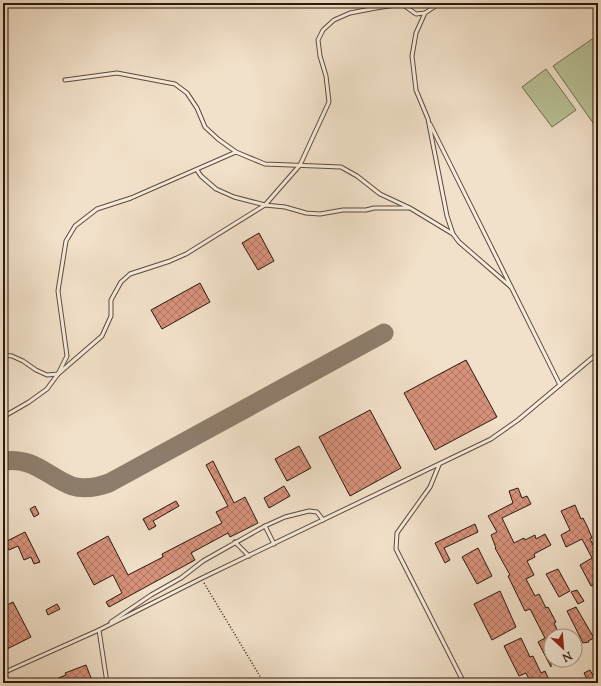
<svg xmlns="http://www.w3.org/2000/svg" width="601" height="686" font-family="'Sorts Mill Goudy',serif">
<defs>
<pattern id="building-cross-hatch" width="8" height="8" patternUnits="userSpaceOnUse"><rect width="8" height="8" fill="#d8927c"/><path d="M0 0l8 8M0 8l8-8" fill="none" stroke="#af7664"/></pattern>
</defs>
<rect width="100%" height="100%" fill="#f2e1ca"/>
<filter id="stains"><feTurbulence type="fractalNoise" baseFrequency=".005" numOctaves="4"/><feColorMatrix values="0 0 0 0 .2 0 0 0 0 .09 0 0 0 0 .02 0 0 0 .5 -.17"/></filter>
<radialGradient id="worn" r=".72"><stop offset=".6" stop-color="#630" stop-opacity="0"/><stop offset="1" stop-color="#630" stop-opacity=".3"/></radialGradient>
<g fill="#b9c398" stroke="#726e52">
<polygon points="598,35 598,130 553,66"/>
<polygon points="546,69 576,110 552,127 522,87"/>
</g>
<g fill="none" stroke-linecap="round" stroke-linejoin="round">
<path stroke="#8e7d6c" stroke-width="19" d="M3,461c32,-4 43,15 69,25 13,4 26,1 37,-3l275,-150"/>
</g>
<g fill="url(#building-cross-hatch)" stroke="#2a190d">
<polygon points="259,233 274,261 258,270 242,243"/>
<polygon points="200,283 210,302 162,329 151,310"/>
<polygon points="466,360 497,417 435,450 404,393"/>
<polygon points="370,410 401,468 350,496 319,437"/>
<polygon points="299,446 311,468 287,481 275,459"/>
<polygon points="213,461 234,503 245,497 258,523 230,537 228,533 191,553 195,560 109,607 106,602 122,593 113,575 94,585 77,553 108,536 128,575 163,557 162,554 222,523 216,512 228,506 206,465"/>
<polygon points="284,486 290,496 269,508 264,498"/>
<polygon points="518,488 522,498 527,496 531,504 502,518 514,543 524,538 525,540 535,535 536,539 545,534 551,545 534,554 535,557 527,561 534,575 526,579 535,596 539,594 546,608 548,607 556,622 554,623 560,636 551,636 551,667 538,642 545,638 530,609 525,611 508,576 510,575 495,548 496,548 491,535 497,532 488,516 513,503 509,491"/>
<polygon points="176,501 179,506 153,521 156,526 149,530 143,519"/>
<polygon points="575,505 581,519 583,518 588,528 592,538 590,539 598,554 598,583 591,586 580,565 592,558 582,539 566,547 561,535 570,530 561,511"/>
<polygon points="35,506 39,514 34,517 30,509"/>
<polygon points="475,524 478,532 444,548 450,560 445,563 435,543"/>
<polygon points="25,532 40,562 34,564 31,557 24,560 18,546 9,550 5,542"/>
<polygon points="478,548 492,576 477,584 462,557"/>
<polygon points="558,569 570,591 559,597 546,574"/>
<polygon points="577,590 584,601 578,604 571,592"/>
<polygon points="500,591 516,627 492,640 474,604"/>
<polygon points="13,602 31,637 3,651 3,607"/>
<polygon points="57,604 60,609 48,615 46,610"/>
<polygon points="576,607 594,638 588,641 589,642 583,643 567,611"/>
<polygon points="521,638 530,657 533,656 541,673 545,671 549,680 542,683 531,683 526,673 519,676 504,646"/>
<polygon points="86,665 91,678 78,683 46,683 66,675 65,673"/>
<polygon points="590,670 597,683 589,683 584,673"/>
</g>
<g fill="none" stroke-linecap="round" stroke-linejoin="round">
<defs>
<g id="service">
<polyline points="402,4 416,14 425,13 440,3"/>
<polyline points="425,13 416,33 412,56 416,90 428,119 447,216 453,234 459,242 511,287"/>
<polyline points="65,80 117,73 175,84 187,93 197,108 205,127 218,139 236,152"/>
<polyline points="430,124 560,385"/>
<polyline points="197,170 201,176 216,189 234,197 265,205 285,207 306,213 320,214 343,210 366,210 374,208 409,208"/>
<polyline points="3,355 12,356 23,361 36,370 47,375 58,374 102,336 111,316 111,300 121,282 130,274 170,261 186,254 265,205 300,165 329,102 326,76 320,56 318,40 323,30 334,20 350,13 376,8 402,4"/>
<polyline points="3,417 29,402 47,389 58,374 67,356 58,291 66,241 75,226 97,209 131,198 236,152 265,164 341,167 357,176 380,194 410,208 453,234"/>
<polyline points="439,465 430,487 397,533 396,549 464,683"/>
<polyline points="265,526 274,544"/>
<polyline points="235,542 249,556"/>
<polyline points="111,622 151,595 181,578 203,561 265,526 285,517 309,511 317,512 323,520"/>
<polyline points="99,630 107,683"/>
<polyline points="3,673 99,630 202,578 491,439 518,420 598,353"/>
</g>
</defs>
<use href="#service" stroke="#5c4b3c" stroke-width="5"/>
<polyline stroke="#2a190d" stroke-width="1.5" stroke-dasharray="1 2" stroke-linecap="butt" points="204,583 264,683"/>
<use href="#service" stroke="#f7ecdd" stroke-width="3"/>
</g>
<rect width="601" height="686" fill="none" stroke="#f2e1ca" stroke-width="16"/>
<rect x="4" y="4" width="593" height="678" fill="none" stroke="#2a190d" stroke-width="2"/>
<rect x="8" y="8" width="585" height="670" fill="none" stroke="#2a190d"/>
<g transform="translate(563 648) rotate(154)"><circle r="19" fill="#f7ecdd" stroke="#a5988a"/>
<path d="M0-3L7 15L0 10L-7 15Z" fill="#8f2418"/>
<text y="-6" font-size="11" font-weight="bold" text-anchor="middle" fill="#2a190d">N</text>
</g>
<rect width="100%" height="100%" filter="url(#stains)"/>
<rect width="100%" height="100%" fill="url(#worn)"/>
</svg>
